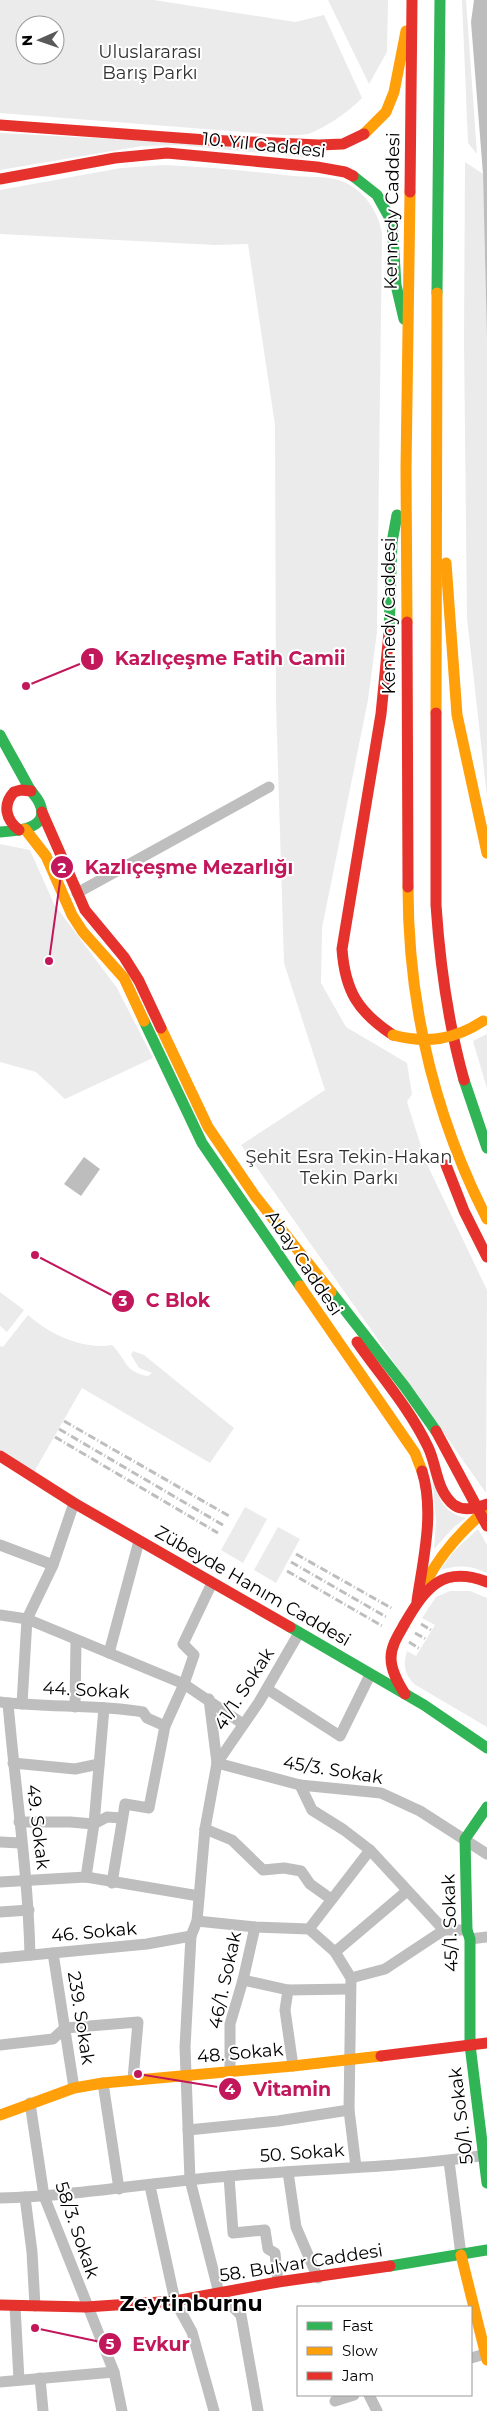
<svg xmlns="http://www.w3.org/2000/svg" width="487" height="2411" font-family="Montserrat,sans-serif">
<rect width="100%" height="100%" fill="#fff"/>
<g fill="#ebebeb" fill-rule="evenodd">
<path d="M0,0h154l141,22 29,-7 38,83c-11,12 -38,31 -54,36 -9,2 -19,1 -28,1l-280,-22zM25,25h30v30h-30z"/>
<polygon points="328,0 388,0 387,52 369,84"/>
<polygon points="462,0 466,0 477,154 468,143"/>
<polygon points="0,133 303,149 303,157 179,145 142,146 0,170"/>
<polygon points="465,162 483,174 487,340 487,797 467,618 464,341"/>
<path d="M164,165c43,2 86,6 129,11 14,1 31,0 45,4 24,7 40,30 44,53l-5,399 -9,68 -46,228 -1,55 25,44 61,36 5,31 -5,8 19,60 61,128 -1,203 -245,-348 84,-55 -41,-127 -8,-260 -1,-278 -27,-181 -33,1 -215,-11v-44l121,-22z"/>
<polygon points="0,844 30,850 54,904 117,988 153,1058 65,1099 36,1072 0,1062"/>
<polygon points="487,1034 487,1089 473,1041"/>
<polygon points="0,1292 24,1310 7,1332 0,1326"/>
<path d="M28,1315c21,19 55,35 84,30 15,15 12,27 36,31l4,-3 -13,-5 -8,-13 2,-4 11,4 90,73 -24,35 -128,-75 -48,84 -34,-22v-104l3,1z"/>
<path d="M432,1474c6,22 9,38 34,44l-12,9 -20,22 2,-28z"/>
<polygon points="245,1507 267,1519 243,1563 221,1550"/>
<polygon points="278,1527 300,1539 276,1583 254,1570"/>
<path d="M478,1529l9,16v28c-18,-8 -29,-8 -47,-3l15,-20z"/>
<path d="M450,1591h20l17,7v129l-73,-43c-10,-11 -11,-19 -7,-33l9,5 19,-31 -13,-7 14,-21z"/>
</g>
<g fill="#bdbdbd">
<polygon points="474,0 487,0 487,340 483,174 471,22"/>
<polygon points="84,1157 100,1169 81,1196 64,1184"/>
</g>
<g fill="none" stroke-linecap="round" stroke-linejoin="round">
<g stroke="#bebebe" stroke-width="11">
<polyline points="77,893 269,787"/>
<polyline points="0,1545 53,1565"/>
<polyline points="0,1615 27,1619 184,1684 243,1724"/>
<polyline points="109,1653 139,1541"/>
<polyline points="267,1689 340,1736 370,1675"/>
<polyline points="209,1699 217,1763 205,1829 197,1921 191,1936 185,2047 190,2180 219,2293 241,2315 258,2411"/>
<path d="M0,1702c48,6 96,2 143,10l4,6 18,8"/>
<path d="M8,1703c7,84 20,168 22,252"/>
<polyline points="22,1704 27,1619 53,1565 74,1503"/>
<polyline points="75,1707 76,1640"/>
<polyline points="13,1763 75,1769 99,1764"/>
<polyline points="217,1763 300,1785 381,1793 420,1811 487,1854"/>
<polyline points="217,1763 259,1702 299,1633"/>
<polyline points="300,1785 312,1810 344,1830 370,1850 444,1930 467,1930"/>
<polyline points="19,1822 70,1822 94,1824 107,1817 122,1818"/>
<polyline points="205,1829 232,1840 263,1870 284,1868 301,1871 310,1884 331,1899"/>
<polyline points="0,1842 21,1843"/>
<polyline points="86,1877 94,1824 104,1708"/>
<polyline points="0,1882 86,1877 199,1896"/>
<polyline points="112,1883 125,1804 149,1808 165,1726 184,1684 194,1655 183,1644 212,1583"/>
<polyline points="0,1912 29,1910"/>
<polyline points="197,1921 255,1927 309,1929 335,1952 351,1978 349,2110 356,2167"/>
<polyline points="309,1929 370,1850"/>
<polyline points="470,1939 487,1937"/>
<polyline points="335,1952 407,1891"/>
<polyline points="53,1953 74,2088"/>
<polyline points="0,1958 147,1944 191,1936"/>
<polyline points="351,1978 385,1969 444,1930"/>
<polyline points="243,1980 288,1990 350,1989"/>
<polyline points="288,1990 285,2010 293,2066"/>
<polyline points="0,2045 53,2039 65,2028 138,2022 133,2079"/>
<polyline points="230,2071 230,2024 243,1980 255,1927"/>
<polyline points="103,2083 119,2189"/>
<polyline points="30,2103 44,2196 114,2372 122,2411"/>
<polyline points="188,2130 278,2121 349,2110"/>
<polyline points="449,2161 461,2255"/>
<polyline points="288,2172 296,2227 318,2278"/>
<polyline points="229,2176 233,2233 265,2230 268,2249 275,2253 278,2282"/>
<polyline points="150,2186 175,2301 192,2332 214,2411"/>
<polyline points="25,2197 32,2252 35,2306"/>
<path d="M0,2198c77,-2 153,-16 230,-22 86,-8 172,-8 257,-21"/>
<polyline points="15,2306 19,2380"/>
<polyline points="471,2358 485,2354"/>
<polyline points="40,2378 43,2411"/>
<polyline points="0,2382 114,2372"/>
<polyline points="369,2395 377,2411"/>
<polyline points="335,2401 354,2395"/>
</g>
<g stroke="#30b455" stroke-width="11">
<polyline points="353,176 377,195 392,222 396,285 404,319"/>
<polyline points="437,293 440,0"/>
<polyline points="389,633 392,542 397,515"/>
<path d="M0,735c9,17 19,34 28,51 3,6 8,10 11,16 13,27 -22,29 -39,30"/>
<polyline points="144,1021 202,1143 300,1286"/>
<polyline points="464,1080 487,1148"/>
<polyline points="331,1292 405,1387 436,1431"/>
<polyline points="290,1627 424,1705 487,1748"/>
<polyline points="487,1807 465,1839 467,1930 470,1939 470,2045 487,2183"/>
<polyline points="390,2266 487,2250"/>
</g>
<g stroke="#ff9f0a" stroke-width="11">
<polyline points="364,134 386,112 394,92 406,31"/>
<polyline points="446,563 457,715 487,853"/>
<polyline points="407,622 406,469 410,192"/>
<polyline points="436,713 437,293"/>
<polyline points="25,829 46,856 72,915 83,932 124,978 144,1021"/>
<path d="M408,887c0,117 26,228 79,332"/>
<polyline points="161,1028 208,1127 255,1196 331,1292"/>
<polyline points="300,1286 415,1453 422,1471"/>
<path d="M425,1584c15,-30 36,-53 62,-75"/>
<polyline points="0,2115 74,2088 103,2083 293,2066 381,2056"/>
<polyline points="461,2255 487,2360"/>
</g>
<g stroke="#e5322d" stroke-width="11">
<polyline points="0,125 207,140 319,145 343,144 364,134"/>
<polyline points="0,179 115,158 167,153 317,167 345,172 353,176"/>
<polyline points="410,192 412,0"/>
<polyline points="407,622 408,887"/>
<path d="M389,633l-8,81 -39,235c3,42 16,63 51,86"/>
<path d="M436,713v192c4,60 12,118 28,175"/>
<polyline points="42,812 85,910 124,957 139,981 161,1028"/>
<path d="M19,830c-13,-10 -17,-25 -5,-38l7,-2 10,1"/>
<polyline points="446,1165 464,1211 487,1257"/>
<path d="M357,1342c24,34 53,67 71,105 9,18 8,44 26,58 10,7 23,3 33,-1"/>
<polyline points="0,1456 74,1503 290,1627"/>
<path d="M417,1601c6,-41 18,-89 5,-130"/>
<path d="M405,1694c-7,-11 -14,-23 -14,-36 0,-13 8,-24 14,-35 21,-36 38,-58 82,-41"/>
<polyline points="381,2056 487,2043"/>
<polyline points="0,2305 86,2307 175,2301 278,2282 390,2266"/>
</g>
<g stroke="#bebebe" stroke-width="3" stroke-dasharray="8 2.5 1 2.5" stroke-linecap="butt">
<polyline points="64,1421 229,1516"/>
<polyline points="59,1429 223,1525"/>
<polyline points="55,1437 218,1533"/>
<polyline points="296,1554 393,1609"/>
<polyline points="291,1562 388,1618"/>
<polyline points="287,1571 384,1627"/>
<polyline points="421,1624 431,1630"/>
<polyline points="415,1633 426,1639"/>
<polyline points="409,1642 420,1649"/>
</g>
<path stroke="#ff9f0a" stroke-width="11" d="M393,1035c33,9 61,5 90,-14"/>
<polyline stroke="#e5322d" stroke-width="11" points="436,1431 487,1526"/>
</g>
<g text-anchor="middle" dominant-baseline="central" stroke-width="4" stroke-linejoin="round" paint-order="stroke">
<g font-size="18" fill="#313131" stroke="#fff">
<text x="150" y="52">Uluslararası<tspan x="150" dy="21">Barış Parkı</tspan></text>
<text x="349" y="1157">Şehit Esra Tekin-Hakan<tspan x="349" dy="21">Tekin Parkı</tspan></text>
</g>
<g font-size="18" fill="#000" stroke="#fff">
<text transform="translate(264 145) rotate(6)">10. Yıl Caddesi</text>
<text transform="translate(392 211) rotate(-89)">Kennedy Caddesi</text>
<text transform="translate(389 616) rotate(-90)">Kennedy Caddesi</text>
<text transform="translate(304 1263) rotate(56)">Abay Caddesi</text>
<text transform="translate(253 1586) rotate(30)">Zübeyde Hanım Caddesi</text>
<text transform="translate(244 1689) rotate(-57)">41/1. Sokak</text>
<text transform="translate(86 1690) rotate(3)">44. Sokak</text>
<text transform="translate(333 1770) rotate(9)">45/3. Sokak</text>
<text transform="translate(38 1827) rotate(83)">49. Sokak</text>
<text transform="translate(450 1923) rotate(-92)">45/1. Sokak</text>
<text transform="translate(94 1932) rotate(-5)">46. Sokak</text>
<text transform="translate(225 1980) rotate(-78)">46/1. Sokak</text>
<text transform="translate(81 2018) rotate(81)">239. Sokak</text>
<text transform="translate(240 2053) rotate(-5)">48. Sokak</text>
<text transform="translate(461 2116) rotate(-97)">50/1. Sokak</text>
<text transform="translate(302 2153) rotate(-4)">50. Sokak</text>
<text transform="translate(77 2230) rotate(71)">58/3. Sokak</text>
<text transform="translate(301 2263) rotate(-9)">58. Bulvar Caddesi</text>
</g>
<g font-size="22" font-weight="bold" fill="#000" stroke="#fff">
<text x="191" y="2303">Zeytinburnu</text>
</g>
</g>
<path fill="none" stroke="#c2185b" stroke-width="2" d="M26 686L92 659M49 961L62 867M35 1255L123 1301M138 2074L230 2089M35 2328L110 2344"/>
<g fill="#c2185b" stroke="#fff" stroke-width="2">
<circle cx="26" cy="686" r="5"/>
<circle cx="49" cy="961" r="5"/>
<circle cx="35" cy="1255" r="5"/>
<circle cx="138" cy="2074" r="5"/>
<circle cx="35" cy="2328" r="5"/>
<circle cx="92" cy="659" r="12"/>
<circle cx="62" cy="867" r="12"/>
<circle cx="123" cy="1301" r="12"/>
<circle cx="230" cy="2089" r="12"/>
<circle cx="110" cy="2344" r="12"/>
</g>
<g font-size="15" text-anchor="middle" font-weight="bold" fill="#fff">
<text x="92" y="664">1</text>
<text x="62" y="873">2</text>
<text x="123" y="1306">3</text>
<text x="230" y="2094">4</text>
<text x="110" y="2349">5</text>
</g>
<g font-size="19" text-anchor="middle" font-weight="bold" fill="#c2185b" stroke="#fff" stroke-width="4" stroke-linejoin="round" paint-order="stroke">
<text x="230" y="665">Kazlıçeşme Fatih Camii</text>
<text x="189" y="874">Kazlıçeşme Mezarlığı</text>
<text x="178" y="1307">C Blok</text>
<text x="292" y="2096">Vitamin</text>
<text x="161" y="2351">Evkur</text>
</g>
<rect x="297" y="2306" width="175" height="90" fill="#ffffff" stroke="#999999"/>
<rect x="307" y="2322" width="25" height="8" fill="#30b455" stroke="#999999"/>
<text x="342" y="2331" font-size="15" fill="#000000">Fast</text>
<rect x="307" y="2347" width="25" height="8" fill="#ff9f0a" stroke="#999999"/>
<text x="342" y="2356" font-size="15" fill="#000000">Slow</text>
<rect x="307" y="2372" width="25" height="8" fill="#e5322d" stroke="#999999"/>
<text x="342" y="2381" font-size="15" fill="#000000">Jam</text>
<g transform="translate(40 40) rotate(268)"><circle r="24" fill="#ffffff" stroke="#999999"/>
<path d="M0-4L9 19L0 12L-9 19Z" fill="#595959"/>
<text y="-8" font-size="14" font-weight="bold" text-anchor="middle" fill="#000000">N</text>
</g>
</svg>
